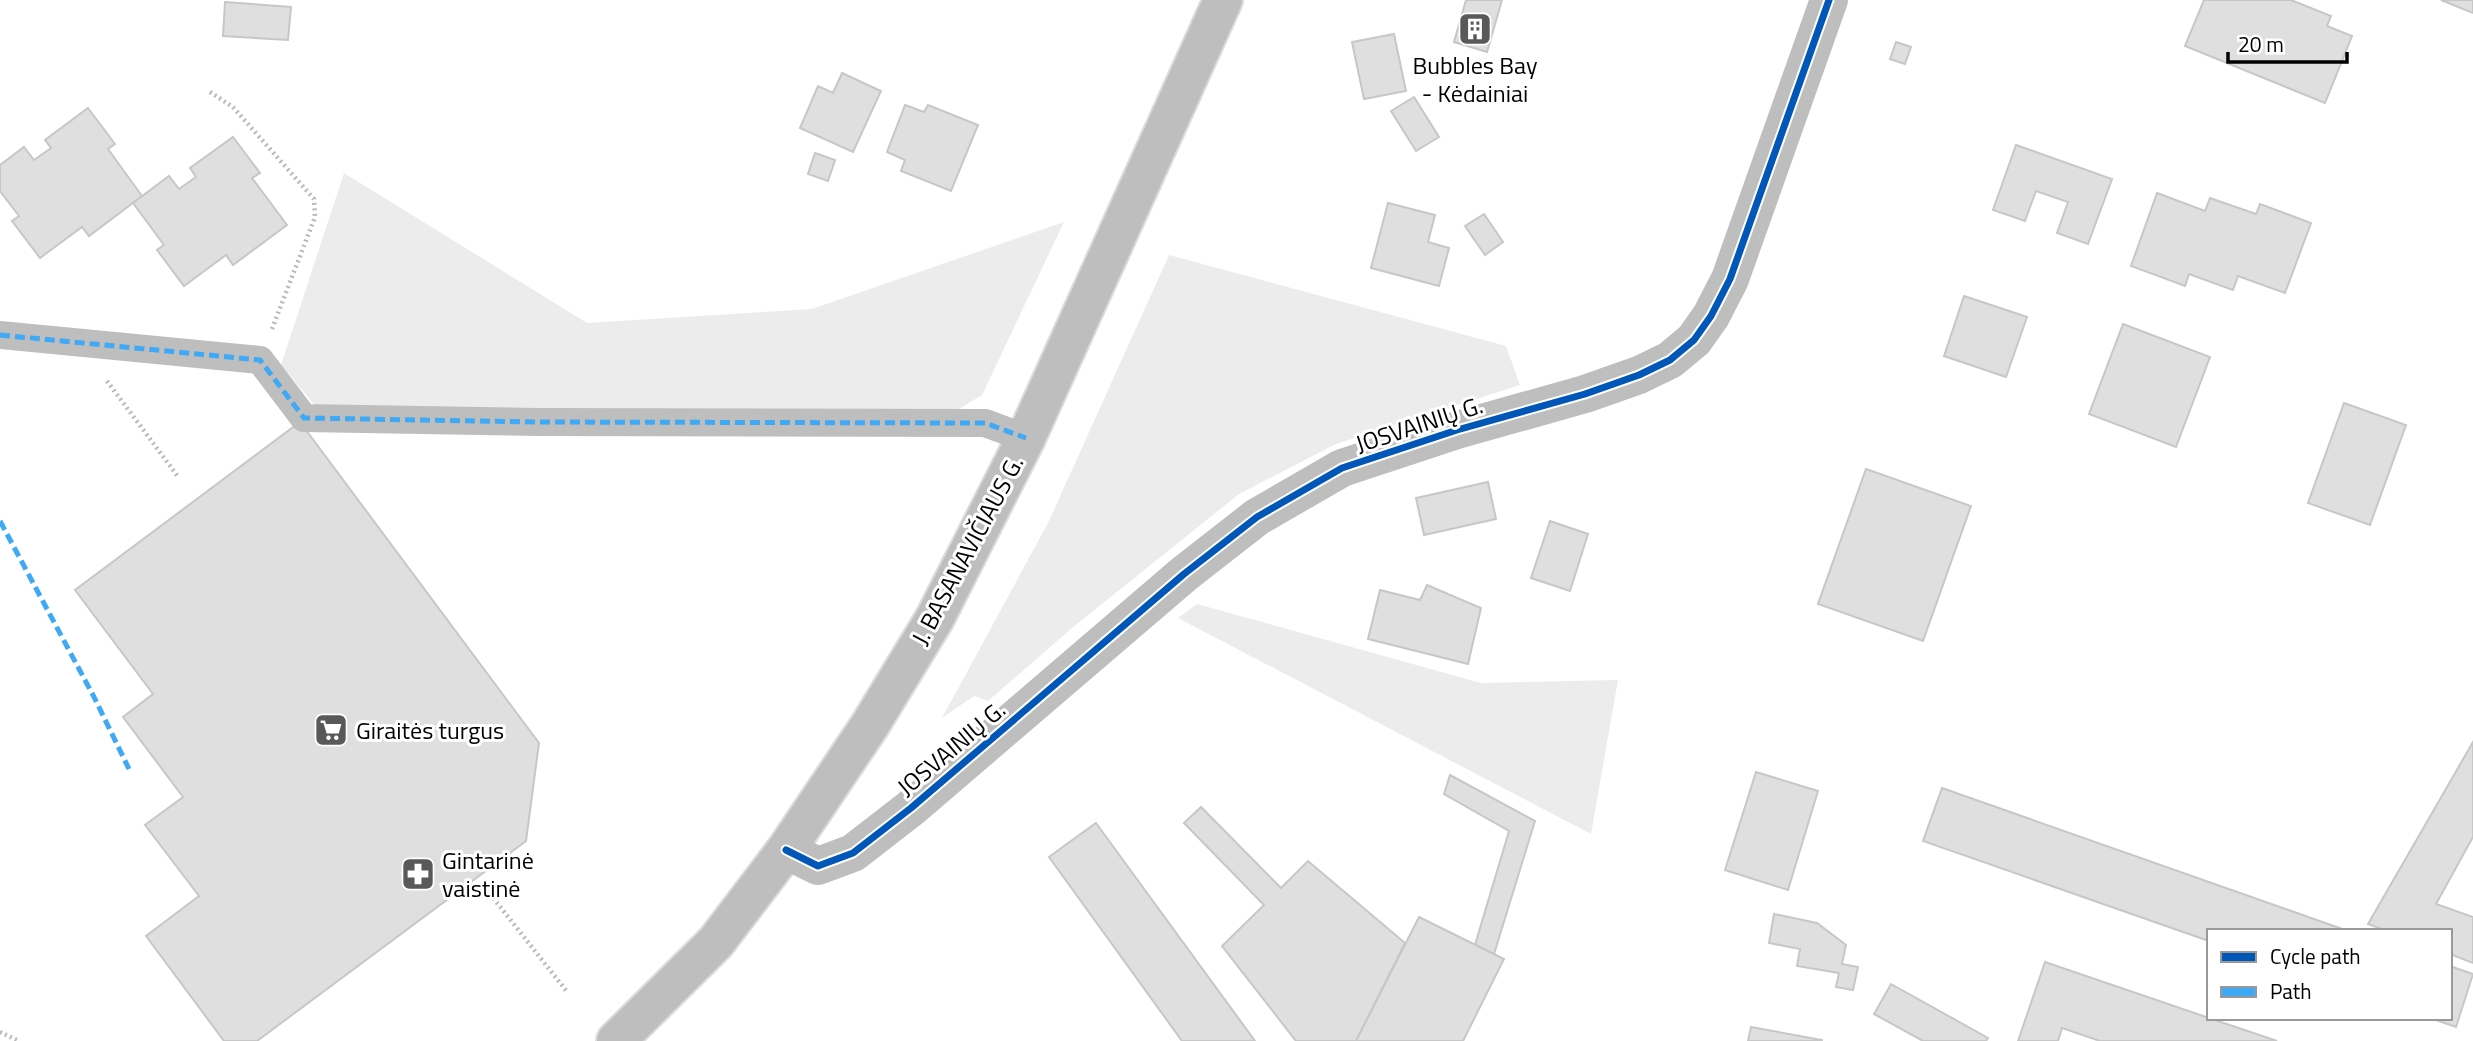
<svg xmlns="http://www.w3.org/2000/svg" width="2473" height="1041" font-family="'Titillium Web',sans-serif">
<rect width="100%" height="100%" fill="#fff"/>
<g fill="#ececec">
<polygon points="344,173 587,323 812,309 1064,222 982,395 954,412 318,409 281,365"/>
<polygon points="1169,255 1506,346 1520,385 1336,444 1239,494 1072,628 988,701 974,696 942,718 1048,523"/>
<polygon points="1197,604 1481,683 1618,680 1591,834 1178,618"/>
</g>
<g fill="#dfdfdf" stroke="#c7c7c7" stroke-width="2">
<polygon points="1466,0 1502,0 1487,52 1454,42"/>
<polygon points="2204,0 2291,0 2331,16 2327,26 2352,36 2325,103 2185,46"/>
<polygon points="2441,0 2473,0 2473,13"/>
<polygon points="225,2 291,7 288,40 223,36"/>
<polygon points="1394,34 1406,91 1364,99 1352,42"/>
<polygon points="1896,42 1911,47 1905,64 1890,59"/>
<polygon points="842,73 881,91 853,152 800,128 818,86 833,93"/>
<polygon points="1414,97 1439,137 1416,151 1391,111"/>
<polygon points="905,105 924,112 928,105 978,125 951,191 901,171 905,160 887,152"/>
<polygon points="88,108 115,144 108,149 142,196 89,236 82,227 40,258 12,221 19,216 0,191 0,165 24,147 34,160 51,148 45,140"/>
<polygon points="233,137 260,173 252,178 287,225 233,265 226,255 184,286 157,250 164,245 133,203 169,176 179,189 196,177 190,168"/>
<polygon points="2016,145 2112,179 2088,244 2057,233 2068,202 2036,191 2025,221 1993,210"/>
<polygon points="815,153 835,160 828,181 808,174"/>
<polygon points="2157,193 2205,211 2210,198 2256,214 2260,204 2311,223 2285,293 2238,276 2233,290 2189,274 2185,286 2131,266"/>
<polygon points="1388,203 1435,215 1428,242 1449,248 1439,286 1371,268"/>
<polygon points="1484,214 1503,242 1485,255 1465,226"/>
<polygon points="1964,296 2027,317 2006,377 1944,356"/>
<polygon points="2123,324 2210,357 2176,447 2089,414"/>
<polygon points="2344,403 2406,425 2370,525 2308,503"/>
<polygon points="300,422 539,743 526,841 257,1041 224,1041 146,936 199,896 145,825 183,797 123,717 153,694 75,590"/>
<polygon points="1866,469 1971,506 1923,641 1818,604"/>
<polygon points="1488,482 1496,519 1424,535 1416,498"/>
<polygon points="1550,521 1588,534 1570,591 1531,578"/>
<polygon points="1427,585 1481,608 1468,664 1368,639 1380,590 1420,600"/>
<polygon points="2473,742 2473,837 2436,904 2473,917 2473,963 2450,954 2450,931 2387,931 2368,924"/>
<polygon points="1756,772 1818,791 1788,890 1725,870"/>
<polygon points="1450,775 1535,821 1494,954 1475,945 1509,831 1444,794"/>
<polygon points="1942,788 2348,931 2209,931 2209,941 1923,841"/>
<polygon points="1201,807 1281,888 1308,861 1405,943 1356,1041 1296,1041 1222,946 1264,905 1184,823"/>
<polygon points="1096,823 1255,1041 1182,1041 1049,857"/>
<polygon points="1774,914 1817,923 1846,945 1842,964 1858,967 1853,990 1836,987 1839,973 1797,966 1800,949 1769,943"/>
<polygon points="1419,917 1504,959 1463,1041 1356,1041"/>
<polygon points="2045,962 2209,1018 2277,1041 2100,1041 2062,1028 2058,1041 2018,1041"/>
<polygon points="2450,966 2473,974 2456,1027 2430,1018 2450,1018"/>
<polygon points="1891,984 1988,1038 1986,1041 1923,1041 1874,1014"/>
<polygon points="1751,1027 1822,1040 1822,1041 1748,1041"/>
</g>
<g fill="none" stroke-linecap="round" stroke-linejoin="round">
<defs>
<polyline id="primary" points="616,1041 716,942 786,850 870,725 935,618 1026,438 1223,0"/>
</defs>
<use href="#primary" stroke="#dbdbdb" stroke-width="42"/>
<g stroke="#b9b9b9" stroke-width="4.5" stroke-dasharray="2 3.5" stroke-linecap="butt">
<polyline points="210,92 233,107 314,199 315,217 272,329"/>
<polyline points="107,381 179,478"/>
<polyline points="483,885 568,993"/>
<polyline points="0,1032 19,1041"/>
</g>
<polyline stroke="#bebebe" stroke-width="28" points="0,335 260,360 304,418 539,422 985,423 1026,438"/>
<polyline stroke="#bebebe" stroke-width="38" points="786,850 818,866 853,853 911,808 1184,574 1257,517 1342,468 1457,430 1585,394 1639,375 1670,360 1694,340 1711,316 1730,279 1829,0"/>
<use href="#primary" stroke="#bebebe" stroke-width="38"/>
<g stroke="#3fa9f5" stroke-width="5" stroke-dasharray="10 5" stroke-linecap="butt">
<polyline points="0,335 260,360 304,418 539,422 985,423 1026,438"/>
<polyline points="0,521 94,697 129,769"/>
</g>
<defs>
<polyline id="cycleway" points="786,850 818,866 853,853 911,808 1184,574 1257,517 1342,468 1457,430 1585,394 1639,375 1670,360 1694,340 1711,316 1730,279 1829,0"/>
</defs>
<use href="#cycleway" stroke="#fff" stroke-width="11"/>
<use href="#cycleway" stroke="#0057b8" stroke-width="7"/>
</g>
<defs>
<symbol id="building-square" viewBox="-11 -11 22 22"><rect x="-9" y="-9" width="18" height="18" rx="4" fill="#595959" stroke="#fff"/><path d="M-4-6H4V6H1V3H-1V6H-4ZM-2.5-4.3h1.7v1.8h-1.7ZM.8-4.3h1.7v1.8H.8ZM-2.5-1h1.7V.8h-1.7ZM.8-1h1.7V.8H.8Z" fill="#fff"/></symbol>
<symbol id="supermarket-square" viewBox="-11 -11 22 22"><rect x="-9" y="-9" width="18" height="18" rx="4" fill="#595959" stroke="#fff"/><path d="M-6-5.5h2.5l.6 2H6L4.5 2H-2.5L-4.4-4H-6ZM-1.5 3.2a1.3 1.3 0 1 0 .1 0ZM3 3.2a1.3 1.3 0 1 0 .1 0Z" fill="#fff"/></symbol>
<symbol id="pharmacy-square" viewBox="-11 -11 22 22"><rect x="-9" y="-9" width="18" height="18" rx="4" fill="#595959" stroke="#fff"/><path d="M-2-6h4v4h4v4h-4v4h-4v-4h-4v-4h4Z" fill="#fff"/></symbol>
</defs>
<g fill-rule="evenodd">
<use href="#building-square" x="1456" y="10" width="38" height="38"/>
<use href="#supermarket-square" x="312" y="711" width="38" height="38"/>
<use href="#pharmacy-square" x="399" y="855" width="38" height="38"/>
</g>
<g text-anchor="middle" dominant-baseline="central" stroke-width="6" stroke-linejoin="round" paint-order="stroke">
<g font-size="24" fill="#000" stroke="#fff" text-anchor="start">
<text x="1475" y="65" text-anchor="middle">Bubbles Bay<tspan x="1475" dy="28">- Kėdainiai</tspan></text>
<text x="356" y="730">Giraitės turgus</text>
<text x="442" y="860">Gintarinė<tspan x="442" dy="28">vaistinė</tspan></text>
</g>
<g font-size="24" fill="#000" stroke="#fff">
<text transform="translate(1419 424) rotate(-18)">JOSVAINIŲ G.</text>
<text transform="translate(967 550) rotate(-62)">J. BASANAVIČIAUS G.</text>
<text transform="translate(951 748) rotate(-40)">JOSVAINIŲ G.</text>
</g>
</g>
<rect x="2207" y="929" width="245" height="91" fill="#ffffff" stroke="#999999" stroke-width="2"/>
<rect x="2221" y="952" width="35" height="10" fill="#0057b8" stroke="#999999" stroke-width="2"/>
<text x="2270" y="964" font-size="21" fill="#000000">Cycle path</text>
<rect x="2221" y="987" width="35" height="10" fill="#3fa9f5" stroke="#999999" stroke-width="2"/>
<text x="2270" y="999" font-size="21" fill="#000000">Path</text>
<path d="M2228 52v10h119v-10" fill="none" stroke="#000000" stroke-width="3.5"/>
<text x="2238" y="52" font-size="21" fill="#000000" stroke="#ffffff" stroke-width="5" paint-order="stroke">20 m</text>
</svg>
